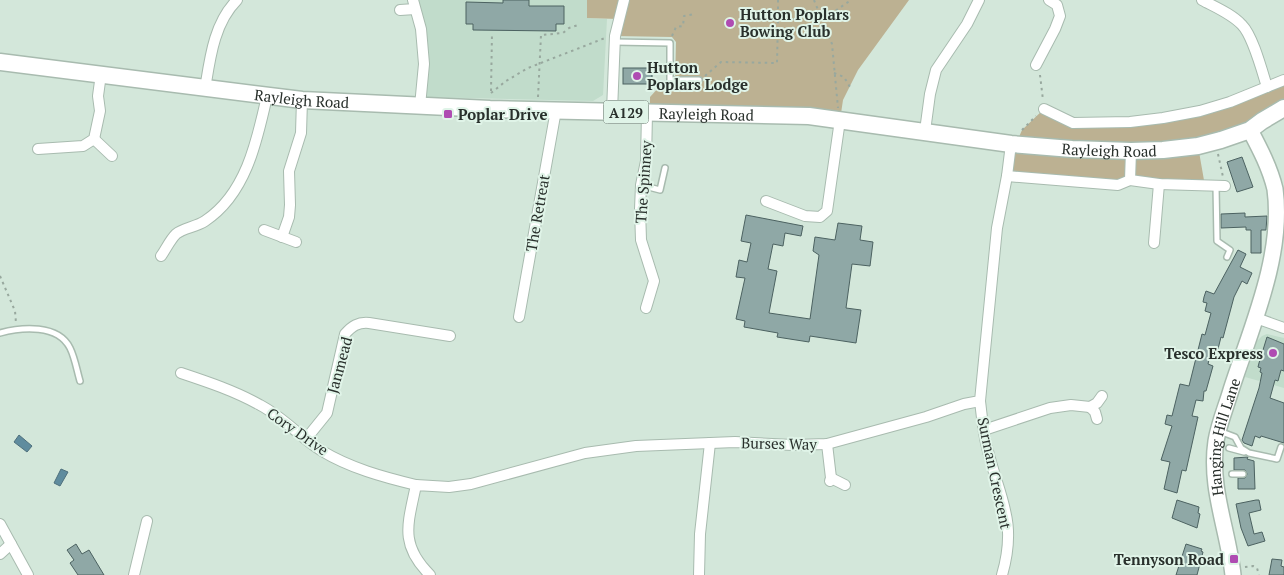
<svg xmlns="http://www.w3.org/2000/svg" width="1284" height="575" font-family="'PT Serif',serif">
<rect width="100%" height="100%" fill="#d3e7da"/>
<g fill="#c1dccb">
<polygon points="413,0 587,0 587,18 607,19 603,95 593,101 421,97 424,64"/>
<polygon points="1267,334 1284,338 1284,388 1245,377 1257,341 1262,336"/>
</g>
<g fill="#bcb192">
<polygon points="587,0 909,0 858,70 843,100 840,120 650,105 650,97 661,85 675,85 676,42 672,37 615,36 618,19 587,18"/>
<polygon points="1284,80 1284,108 1198,146 1205,186 1159,184 1118,185 1007,176 1016,144 1022,130 1044,109 1073,123 1163,118"/>
</g>
<g fill="#5f8c9e" stroke="#4f707c">
<polygon points="19,435 32,446 27,452 14,442"/>
<polygon points="61,469 68,472 60,486 54,483"/>
</g>
<g fill="#8fa8a6" stroke="#4c6261">
<polygon points="503,0 529,0 529,6 564,6 564,24 556,24 556,31 473,30 473,24 466,24 466,2 503,3"/>
<rect x="623" y="68" width="29" height="16"/>
<polygon points="1242,157 1253,187 1237,192 1227,162"/>
<polygon points="1245,213 1245,217 1267,216 1266,230 1261,230 1261,253 1251,253 1251,230 1246,230 1246,227 1221,228 1221,214"/>
<polygon points="746,215 803,226 801,236 785,233 783,246 773,244 768,269 777,271 769,313 810,319 819,255 813,251 815,237 835,240 838,223 862,226 860,240 873,242 870,266 852,264 846,308 861,310 856,343 810,336 809,342 777,337 778,333 744,327 745,321 736,319 745,278 736,277 739,260 747,262 751,243 741,241"/>
<polygon points="1238,250 1246,254 1240,267 1252,273 1247,284 1242,281 1234,297 1223,338 1221,337 1218,349 1212,347 1208,364 1213,366 1206,391 1204,391 1203,401 1196,400 1192,416 1198,417 1186,471 1182,470 1177,493 1164,489 1170,462 1161,460 1172,426 1165,424 1167,415 1172,416 1180,384 1189,386 1202,334 1205,335 1211,313 1205,311 1207,303 1203,302 1204,297 1206,291 1214,294"/>
<polygon points="1267,337 1284,344 1284,371 1281,370 1278,381 1275,380 1270,398 1284,403 1284,443 1261,436 1260,438 1255,436 1252,446 1244,443 1242,440 1259,388 1262,373 1260,372 1261,368 1258,367 1259,363"/>
<polygon points="1248,457 1247,459 1254,461 1255,489 1238,489 1238,478 1245,478 1247,474 1245,470 1234,470 1234,458"/>
<polygon points="1177,500 1199,507 1198,513 1200,514 1197,528 1172,518"/>
<polygon points="1256,500 1259,500 1261,510 1249,513 1254,534 1262,532 1265,541 1248,546 1241,528 1236,504"/>
<polygon points="76,544 82,554 89,550 104,575 78,575 70,563 74,560 67,550"/>
<polygon points="1186,544 1202,549 1201,551 1203,552 1197,575 1176,575"/>
<polygon points="1272,559 1282,560 1281,566 1284,567 1284,575 1269,575"/>
</g>
<g fill="none" stroke-linecap="round" stroke-linejoin="round">
<defs>
<g id="lane">
<polyline points="615,42 670,43 670,80 699,80"/>
<polyline points="641,185 660,190 665,168"/>
<polyline points="1216,186 1217,241 1230,250 1227,257"/>
<path d="M0,333c22,-6 58,-9 70,15 5,10 7,23 10,33"/>
<polyline points="1219,431 1235,437 1241,448 1249,453 1277,459 1281,447"/>
<polyline points="1229,448 1244,452"/>
<polyline points="1232,474 1243,474"/>
</g>
<g id="street">
<polyline points="413,0 421,29 424,64 420,106"/>
<path d="M1202,0c13,7 30,14 40,25 11,11 20,46 25,62"/>
<polyline points="400,10 415,9"/>
<polyline points="1036,65 1055,29 1060,16 1057,5 1049,0"/>
<path d="M205,89c5,-31 9,-66 32,-89"/>
<polyline points="1044,109 1073,123 1130,122 1163,118 1200,111 1230,102 1284,80"/>
<polyline points="612,111 615,36 624,0"/>
<polyline points="925,131 930,94 936,70 967,24 979,0"/>
<polyline points="94,139 112,156"/>
<polyline points="38,149 83,146 94,139 100,111 98,96 101,74"/>
<polyline points="1007,176 1118,185 1130,180 1131,151"/>
<polyline points="1130,180 1159,184 1225,186"/>
<polyline points="766,201 805,216 820,217 827,211 840,120"/>
<polyline points="264,230 296,242"/>
<polyline points="282,237 289,217 290,205 289,171 301,133 302,100"/>
<polyline points="1154,243 1159,184"/>
<path d="M161,256c5,-7 9,-16 15,-22 7,-6 20,-7 29,-13 41,-27 52,-80 62,-125"/>
<polyline points="646,308 654,281 641,240 640,209 641,185 646,161 647,113"/>
<polyline points="519,317 556,110"/>
<polyline points="1256,318 1284,328"/>
<path d="M181,373c27,9 54,18 79,32 23,12 40,32 62,46 28,17 61,26 94,34"/>
<path d="M980,401c2,16 3,31 7,46 12,51 31,73 15,128"/>
<polyline points="1090,407 1097,403 1102,396"/>
<polyline points="1090,407 1095,412 1097,419"/>
<polyline points="984,430 1050,408 1071,405 1090,407"/>
<path d="M306,439l21,-26 18,-79c7,-8 13,-12 24,-11l81,13"/>
<polyline points="827,444 831,478 830,481"/>
<polyline points="831,478 845,485"/>
<polyline points="0,524 28,575"/>
<polyline points="0,554 11,544"/>
<polyline points="134,575 147,521"/>
<path d="M430,575c-31,-31 -22,-51 -14,-90l33,2 22,-3 114,-31 51,-7 99,-4 58,3 34,-1 99,-27 38,-13 16,-3 17,-173 10,-52 4,-32"/>
<polyline points="699,575 700,534 710,443"/>
</g>
<g id="secondary">
<path id="s1" d="M1233,575c-5,-46 -24,-87 -17,-134 3,-18 10,-34 15,-51 20,-62 53,-135 44,-201 -5,-21 -15,-40 -25,-59"/>
</g>
<g id="primary">
<path id="s2" d="M0,62l302,38 188,9 319,7 202,28 61,5 59,2 32,-1 35,-4 23,-6 29,-10 12,-9 22,-13"/>
</g>
</defs>
<use href="#lane" stroke="#a8bbaf" stroke-width="8"/>
<use href="#street" stroke="#a8bbaf" stroke-width="12"/>
<use href="#secondary" stroke="#a8bbaf" stroke-width="18"/>
<use href="#primary" stroke="#a8bbaf" stroke-width="19"/>
<g stroke="#98a89e" stroke-width="2" stroke-dasharray="2.5 4" stroke-linecap="butt">
<polyline points="778,0 778,19"/>
<polyline points="814,0 832,44 838,108"/>
<polyline points="672,36 676,27 683,26 684,16 694,14"/>
<polyline points="834,73 844,77 850,87"/>
<polyline points="1040,75 1043,100"/>
<polyline points="705,76 721,62 777,63 778,19 822,20 851,0"/>
<polyline points="491,91 492,33"/>
<polyline points="491,93 506,81 528,68 605,38"/>
<polyline points="538,97 541,35 563,33 569,28 578,25"/>
<polyline points="1022,130 1036,116"/>
<polyline points="1218,154 1223,177"/>
<polyline points="0,276 15,311 16,323"/>
<polyline points="1245,567 1253,566 1257,568 1259,575"/>
</g>
<use href="#lane" stroke="#fff" stroke-width="5"/>
<use href="#street" stroke="#fff" stroke-width="10"/>
<use href="#secondary" stroke="#fff" stroke-width="15"/>
<use href="#primary" stroke="#fff" stroke-width="16"/>
</g>
<g fill="#af4cb2" stroke="#e0f4e8" stroke-width="2">
<circle cx="730" cy="23" r="5"/>
<circle cx="637" cy="76" r="5"/>
<rect x="443" y="109" width="10" height="10" rx="2.5"/>
<circle cx="1273" cy="353" r="5"/>
<rect x="1229" y="554" width="10" height="10" rx="2.5"/>
</g>
<g text-anchor="middle" dominant-baseline="central" stroke-width="4" stroke-linejoin="round" paint-order="stroke">
<rect fill="#e0f4e8" stroke="#606b64" stroke-width="1" x="603.5" y="100.5" width="45" height="23" rx="4"/>
<g font-size="14" font-weight="bold" fill="#29302c">
<text x="626" y="112">A129</text>
</g>
<g font-size="15" font-weight="bold" fill="#29302c" stroke="#e0f4e8" text-anchor="start">
<text x="740" y="14">Hutton Poplars<tspan x="740" dy="17">Bowing Club</tspan></text>
<text x="647" y="67">Hutton<tspan x="647" dy="17">Poplars Lodge</tspan></text>
<text x="458" y="114">Poplar Drive</text>
<text x="1263" y="353" text-anchor="end">Tesco Express</text>
<text x="1224" y="559" text-anchor="end">Tennyson Road</text>
</g>
<g font-size="15" fill="#29302c" stroke="#e0f4e8">
<text stroke="none"><textPath href="#s2" startOffset="304">Rayleigh Road</textPath></text>
<text stroke="none"><textPath href="#s2" startOffset="709">Rayleigh Road</textPath></text>
<text stroke="none"><textPath href="#s2" startOffset="1114">Rayleigh Road</textPath></text>
<text transform="translate(643 182) rotate(-86)">The Spinney</text>
<text transform="translate(537 213) rotate(-80)">The Retreat</text>
<text transform="translate(339 365) rotate(-75)">Janmead</text>
<text transform="translate(298 431) rotate(35)">Cory Drive</text>
<text stroke="none"><textPath href="#s1" startOffset="141">Hanging Hill Lane</textPath></text>
<text transform="translate(779 443) rotate(1)">Burses Way</text>
<text transform="translate(995 473) rotate(78)">Surman Crescent</text>
</g>
</g>
</svg>
